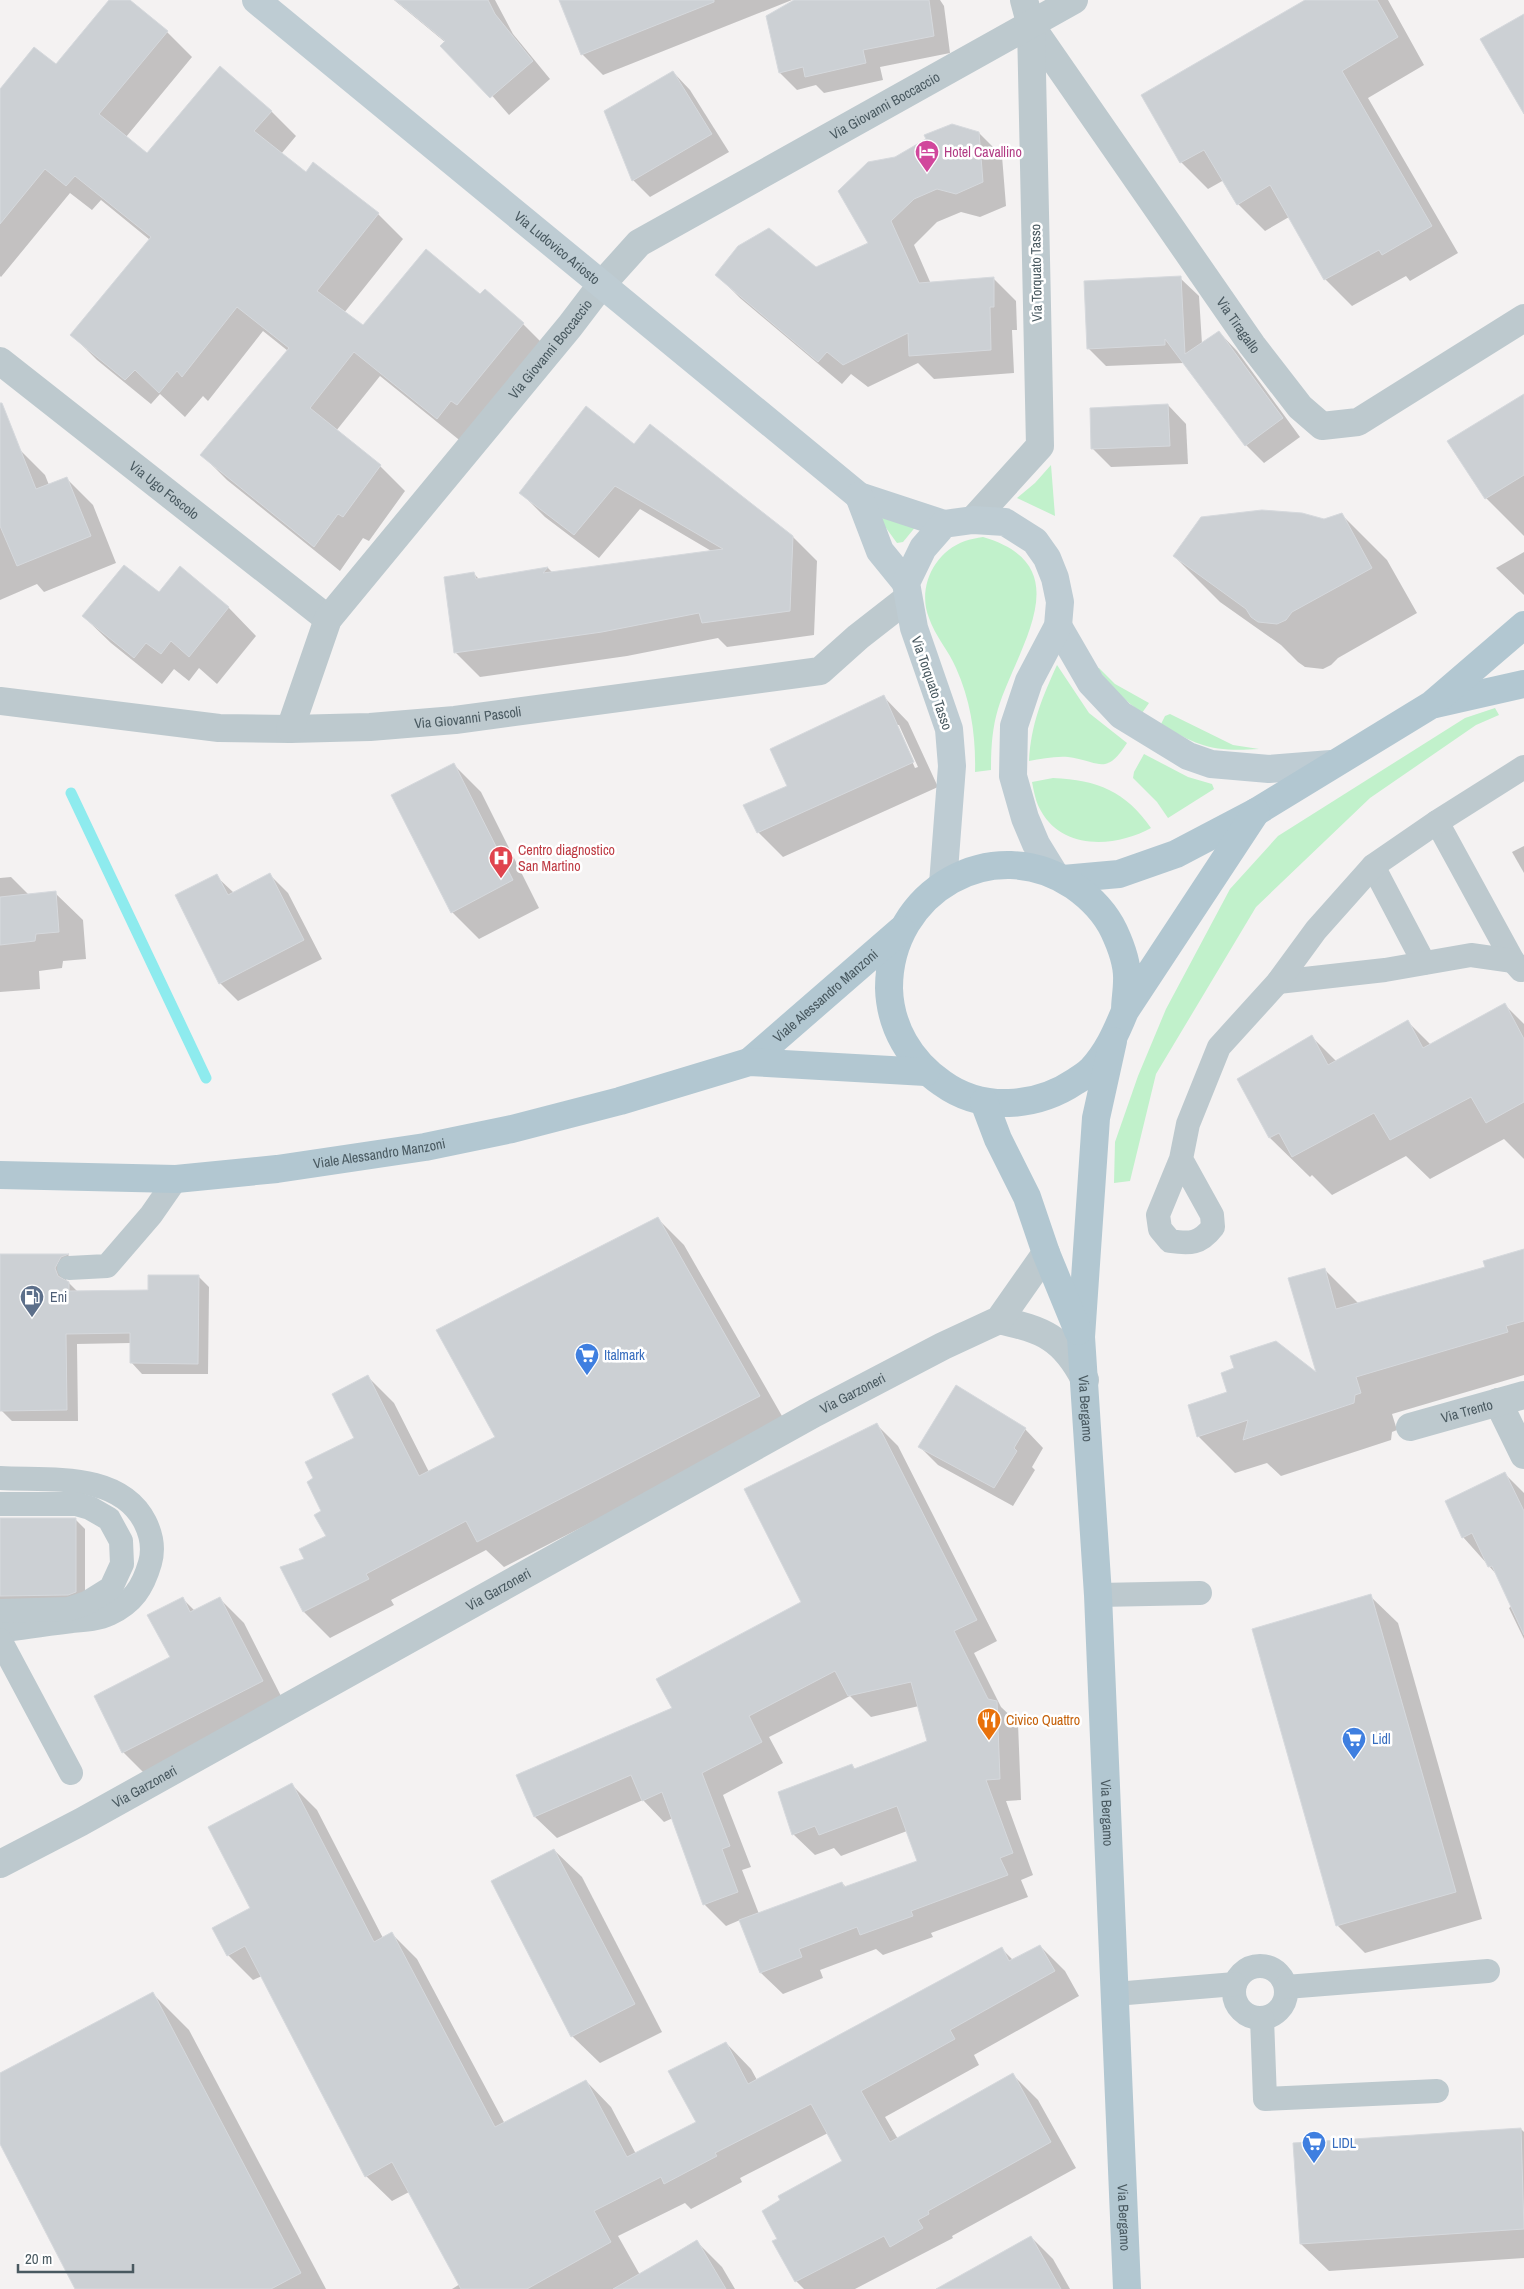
<svg xmlns="http://www.w3.org/2000/svg" width="1524" height="2289" font-family="'Archivo Narrow',sans-serif">
<rect width="100%" height="100%" fill="#f4f2f2"/>
<g fill="#c1f1cb">
<polygon points="1051,465 1055,516 1017,498 1035,483"/>
<polygon points="870,506 917,525 903,542 897,543"/>
<path d="M983,537c99,29 34,110 15,172 -6,20 -7,40 -7,61l-16,2c1,-35 -4,-71 -19,-104 -7,-17 -21,-32 -27,-50 -12,-30 5,-66 36,-77 5,-2 12,-3 18,-4z"/>
<path d="M1057,665l32,48 38,30c-22,34 -27,18 -59,14 -13,-1 -27,2 -39,4 2,-37 13,-63 28,-96z"/>
<path d="M1097,668h2l16,16 34,19 -7,10c-18,-13 -32,-27 -45,-45z"/>
<polygon points="1495,708 1499,715 1476,725 1370,798 1256,907 1156,1074 1130,1181 1114,1183 1115,1142 1138,1076 1166,1009 1230,889 1278,836 1465,718"/>
<path d="M1170,714l63,31 26,4c-44,3 -61,-2 -98,-25l4,-8z"/>
<polygon points="1144,754 1188,777 1212,784 1214,789 1168,818 1157,802 1133,778 1134,772"/>
<path d="M1053,778c45,2 72,13 98,50 -34,19 -88,23 -110,-17 -5,-8 -7,-19 -9,-29z"/>
</g>
<g fill="#0003" fill-rule="evenodd">
<polygon points="111,0 129,0 167,32 192,57 126,137 147,155 271,111 296,136 281,154 306,173 378,214 403,239 344,313 363,327 480,296 523,324 548,349 463,443 380,376 336,431 380,466 405,491 369,541 363,538 340,571 227,480 202,455 288,351 263,331 208,401 203,396 185,417 160,394 151,404 97,360 72,335 150,240 101,200 92,210 70,193 1,277 0,276 0,91 56,65"/>
<polygon points="394,0 495,0 513,34 550,79 509,115 445,42"/>
<polygon points="561,0 792,0 603,75 582,54"/>
<polygon points="816,0 940,0 944,6 950,53 880,67 883,80 824,93 816,85 797,90 780,73"/>
<polygon points="1308,0 1388,0 1424,65 1368,98 1458,253 1410,281 1406,276 1352,306 1325,279 1289,217 1265,231 1238,204 1224,180 1208,189 1181,162"/>
<polygon points="673,72 690,90 729,152 650,197 633,180"/>
<polygon points="979,133 1002,156 1006,206 980,217 961,212 937,222 914,245 931,284 993,278 1016,301 1017,330 1012,330 1014,373 934,379 918,363 868,387 851,374 842,384 740,298 717,275 816,269 870,243 896,158"/>
<polygon points="1180,278 1199,296 1202,344 1219,332 1237,351 1300,437 1264,463 1246,445 1184,363 1106,366 1088,348"/>
<polygon points="1524,395 1524,536 1486,498 1449,442"/>
<polygon points="1168,405 1186,424 1188,464 1111,467 1092,448"/>
<polygon points="634,446 793,537 817,561 814,635 727,647 718,638 627,656 480,677 456,653 474,574 479,579 548,568 553,573 713,552 640,509 599,558 545,517 521,493"/>
<polygon points="19,449 45,475 49,485 67,479 93,505 116,563 44,592 37,584 0,600 0,456"/>
<polygon points="1341,514 1387,560 1417,613 1338,658 1331,665 1323,669 1305,667 1298,662 1281,645 1220,602 1174,556 1324,520"/>
<polygon points="1524,552 1524,595 1496,568"/>
<polygon points="180,568 229,608 256,636 217,684 199,668 189,681 174,669 162,684 111,643 83,616 159,594"/>
<path d="M884,697l24,25 30,65 -155,70 -25,-25 30,-45zM896,725h3l19,42 -3,1z"/>
<polygon points="454,765 481,792 539,908 479,939 452,912"/>
<polygon points="1524,846 1524,873 1512,852"/>
<polygon points="270,875 288,893 322,959 238,1001 220,983 216,876 234,893"/>
<polygon points="11,877 29,895 55,893 83,920 86,959 63,961 62,968 39,971 40,989 0,992 0,878"/>
<polygon points="1505,1005 1524,1024 1524,1159 1504,1139 1430,1179 1406,1156 1332,1195 1312,1175 1310,1177 1270,1138 1239,1079 1311,1036 1337,1062 1408,1022 1431,1045"/>
<polygon points="658,1219 684,1245 786,1423 504,1567 486,1550 391,1600 394,1605 330,1638 304,1612 281,1567 305,1560 327,1537 315,1479 356,1438 368,1377 394,1403 429,1472 497,1438"/>
<polygon points="1524,1251 1524,1375 1392,1414 1397,1430 1392,1432 1391,1440 1281,1476 1267,1463 1235,1473 1198,1436 1318,1376 1324,1269 1359,1304 1486,1268"/>
<polygon points="68,1255 79,1265 72,1268 66,1280 78,1292 149,1291 198,1276 209,1287 208,1374 142,1374 131,1362 131,1343 77,1344 78,1421 12,1421 1,1410 0,1256"/>
<path d="M877,1425l21,21 99,195 -23,12 27,54 17,16 3,77 -15,1 27,74 -12,5 7,17 -97,36 2,4 -50,18 -7,-6 -56,21 3,8 -40,16 -22,-21 -21,-53 -14,6 -22,-22 -31,-86 -9,4 -21,-22 -86,38 -22,-21 -17,-41 156,-68 128,-105zM850,1696l21,21 48,-11 9,36 -72,28 -4,-5 -59,69 22,21 19,-7 7,8 66,-25 12,30 -72,27 -5,-5 -83,31 -17,-44 9,-3 -28,-72 60,-32 -14,-26z"/>
<polygon points="1025,1429 1043,1448 1032,1467 1035,1470 1013,1506 938,1465 920,1447"/>
<polygon points="1504,1473 1524,1493 1524,1639 1509,1608 1512,1606 1497,1575 1463,1537"/>
<polygon points="0,1519 76,1520 85,1529 85,1601 0,1604"/>
<polygon points="1370,1596 1398,1623 1482,1919 1365,1953 1337,1925"/>
<polygon points="182,1598 195,1611 220,1599 244,1623 286,1706 147,1776 123,1752 171,1658"/>
<polygon points="292,1785 317,1810 383,1938 392,1934 417,1959 505,2124 586,2081 611,2107 636,2154 698,2122 726,2043 751,2069 757,2080 1001,1948 1013,1960 1040,1946 1065,1971 1079,1996 974,2055 979,2065 885,2117 898,2139 1013,2075 1038,2100 1076,2168 952,2236 953,2238 855,2289 804,2289 796,2281 779,2239 844,2162 828,2133 740,2178 742,2182 691,2209 685,2203 618,2236 640,2275 697,2242 722,2267 735,2289 452,2289 460,2284 409,2192 392,2201 366,2176 262,1976 253,1980 228,1955 252,1908"/>
<polygon points="554,1850 582,1877 662,2032 600,2063 572,2036"/>
<polygon points="153,1994 189,2030 326,2289 76,2289 0,2141 0,2074"/>
<polygon points="1521,2129 1524,2132 1524,2258 1329,2271 1301,2244"/>
<polygon points="1031,2237 1053,2259 1070,2289 939,2289"/>
</g>
<g fill="none" stroke-linecap="round" stroke-linejoin="round">
<polyline stroke="#8eebee" stroke-width="11" points="71,793 206,1078"/>
</g>
<g fill="#ccd0d4" stroke="#d6d9dd">
<polygon points="109,0 130,0 168,31 99,114 147,153 220,66 272,111 254,131 306,172 313,162 379,213 317,291 363,325 426,249 480,294 485,289 524,323 457,405 451,401 437,419 354,352 310,408 381,465 343,517 338,514 314,547 200,455 289,348 237,307 182,377 177,371 159,393 135,370 125,380 70,335 151,237 75,176 66,186 45,169 0,224 0,89 34,47 56,64"/>
<polygon points="395,0 488,0 495,14 533,61 490,98 440,46 445,41"/>
<polygon points="559,0 714,0 714,2 581,55"/>
<polygon points="794,0 929,0 934,36 863,50 866,63 805,77 803,67 779,73 766,16"/>
<polygon points="1305,0 1377,0 1398,37 1342,71 1432,226 1382,255 1379,250 1324,280 1270,185 1237,205 1204,150 1180,163 1141,95"/>
<polygon points="1524,14 1524,114 1480,39"/>
<polygon points="673,71 712,134 632,181 604,111"/>
<polygon points="952,124 979,132 983,182 956,194 937,189 914,199 891,221 919,283 994,277 994,307 990,307 991,350 909,356 908,333 843,365 827,352 818,362 715,275 738,246 769,228 816,267 868,243 838,191 868,162 895,157 926,139 924,135"/>
<polygon points="1181,276 1185,354 1219,331 1283,418 1245,446 1165,339 1165,345 1087,349 1084,281"/>
<polygon points="1524,394 1524,475 1485,499 1447,441"/>
<polygon points="0,403 2,403 36,489 67,477 91,536 17,566 0,526"/>
<polygon points="1168,404 1170,446 1091,449 1090,408"/>
<polygon points="586,406 634,444 650,424 793,536 790,611 702,623 699,613 602,632 454,653 444,577 474,572 476,579 548,567 543,573 723,549 615,486 574,535 519,493"/>
<polygon points="1262,510 1302,513 1324,519 1342,513 1372,568 1292,612 1286,620 1277,624 1258,622 1251,617 1246,609 1173,556 1201,517"/>
<polygon points="124,565 159,592 180,566 229,607 189,657 171,641 161,654 146,643 134,658 82,616"/>
<polygon points="884,695 914,762 757,833 743,805 787,786 770,749"/>
<polygon points="454,763 513,880 451,913 391,795"/>
<polygon points="270,873 304,940 219,984 175,895 217,874 228,895"/>
<polygon points="56,891 59,932 36,934 35,941 0,945 0,897"/>
<polygon points="1505,1003 1524,1039 1524,1102 1486,1123 1471,1097 1390,1140 1374,1113 1292,1157 1279,1133 1269,1138 1237,1079 1312,1035 1328,1065 1408,1020 1423,1048"/>
<polygon points="658,1217 760,1396 477,1542 466,1521 366,1574 369,1579 303,1612 280,1567 304,1559 299,1549 326,1536 314,1515 321,1511 307,1482 313,1478 305,1462 354,1438 332,1394 368,1375 419,1476 495,1437 436,1330"/>
<polygon points="1524,1249 1524,1321 1506,1326 1508,1332 1356,1377 1361,1393 1355,1395 1354,1403 1243,1440 1248,1420 1197,1437 1188,1405 1227,1392 1221,1373 1234,1368 1230,1356 1276,1341 1316,1372 1288,1278 1325,1268 1336,1309 1485,1267 1483,1261"/>
<polygon points="0,1254 69,1254 61,1257 55,1268 58,1276 69,1282 69,1291 148,1290 148,1275 199,1275 198,1364 130,1363 130,1333 66,1334 67,1410 0,1411"/>
<polygon points="956,1385 1026,1428 1014,1448 1017,1451 994,1488 918,1447"/>
<polygon points="877,1423 977,1620 954,1631 988,1699 997,1701 1000,1779 986,1780 1013,1853 1000,1858 1008,1875 911,1911 913,1916 860,1935 857,1927 799,1949 802,1957 760,1973 739,1920 842,1882 844,1887 917,1861 897,1806 819,1835 815,1826 792,1835 778,1792 852,1764 854,1769 927,1741 911,1682 848,1696 835,1671 749,1716 762,1742 702,1773 730,1846 722,1849 738,1892 703,1905 662,1792 642,1801 631,1775 534,1817 516,1775 672,1708 656,1679 801,1602 744,1489"/>
<polygon points="1505,1472 1524,1511 1524,1635 1492,1566 1488,1567 1472,1533 1462,1538 1445,1501"/>
<polygon points="0,1518 76,1518 76,1592 68,1595 0,1596"/>
<polygon points="1371,1594 1456,1892 1336,1926 1252,1629"/>
<polygon points="183,1597 190,1612 220,1597 263,1681 122,1753 94,1696 170,1657 147,1615"/>
<polygon points="292,1783 374,1942 392,1932 495,2127 586,2080 627,2157 696,2122 668,2071 726,2042 748,2084 1002,1947 1009,1961 1040,1945 1055,1971 950,2030 955,2039 861,2091 890,2142 1013,2073 1051,2142 928,2211 929,2214 918,2220 923,2228 890,2247 884,2236 795,2282 772,2241 777,2239 762,2211 780,2200 778,2196 842,2161 811,2104 715,2153 717,2156 664,2184 661,2177 594,2211 611,2242 527,2289 461,2289 392,2162 365,2177 245,1946 227,1956 212,1928 250,1908 208,1827"/>
<polygon points="554,1849 635,2004 571,2037 491,1881"/>
<polygon points="153,1992 301,2273 271,2289 75,2289 0,2144 0,2073"/>
<polygon points="1521,2128 1524,2229 1300,2244 1293,2143"/>
<polygon points="1031,2236 1061,2289 936,2289"/>
<polygon points="697,2240 726,2289 613,2289 677,2252"/>
</g>
<g fill="none" stroke-linecap="round" stroke-linejoin="round">
<g stroke="#bdc9ce" stroke-width="24">
<polyline points="1437,822 1513,961 1521,970"/>
<polyline points="1373,866 1424,963"/>
<polyline points="1278,982 1385,970 1471,955 1513,961"/>
<path d="M1181,1159l31,56 1,12c-13,17 -23,17 -43,14l-10,-12 -2,-14 23,-56 7,-35 31,-77 59,-65 38,-52 57,-64 64,-44 87,-55"/>
<polyline points="69,1268 107,1266 151,1215 176,1179"/>
<path d="M0,1478c48,3 119,-7 145,44 6,12 9,27 5,41 -7,24 -17,40 -41,51 -10,5 -25,6 -37,7 -24,3 -48,6 -72,10"/>
<polyline points="0,1504 76,1504 90,1508 109,1519 121,1541 122,1564 111,1588 87,1603 69,1609 0,1611"/>
<polyline points="1098,1595 1200,1593"/>
<polyline points="0,1640 71,1773"/>
<circle cx="1260" cy="1992" r="26"/>
<polyline points="1286,1987 1488,1971"/>
<polyline points="1115,1994 1235,1984"/>
<polyline points="1262,2018 1265,2099 1437,2091"/>
</g>
<g stroke="#bdc9ce" stroke-width="28">
<path id="s1" d="M1031,26l221,319 48,62 22,19 36,-4 166,-104"/>
<path id="s2" d="M0,361l328,258"/>
<polyline points="973,520 1040,446 1031,26 1024,0"/>
<path id="s3" d="M0,701l219,27 71,1 80,-2 85,-7 365,-49 38,-34 50,-39"/>
<path id="s4" d="M290,729l38,-110 242,-293 32,-42 37,-41 435,-243"/>
<path d="M999,1320c44,10 64,17 86,60"/>
<polyline points="1498,1402 1524,1455"/>
<path id="s5" d="M1410,1427l114,-32"/>
<path id="s6" d="M0,1864l81,-42 734,-409 128,-67 56,-26 47,-67"/>
</g>
<g stroke="#beccd3" stroke-width="28">
<path id="s7" d="M256,0l603,496 85,28"/>
<polyline points="859,496 880,551 906,583"/>
<polyline points="1058,626 1091,683 1121,715 1188,756 1211,764 1269,769 1331,764"/>
<polyline points="943,884 952,766 949,729 914,628 906,583 923,548 944,524 973,520 1005,522 1035,541 1047,558 1055,578 1060,602 1058,626 1029,681 1014,726 1013,776 1025,818 1036,844 1055,875"/>
</g>
<g stroke="#b2c7d1" stroke-width="28">
<polyline points="1435,704 1524,684"/>
<polyline points="1063,879 1119,874 1176,854 1256,812 1431,705 1524,625"/>
<path d="M1125,1011c0,-10 2,-20 2,-30 1,-17 -6,-35 -13,-50 -9,-19 -23,-33 -40,-45 -81,-55 -185,5 -185,102 1,39 21,73 53,95 40,29 94,25 134,-2 5,-3 11,-7 15,-11 16,-17 25,-37 34,-59l131,-199"/>
<path id="s8" d="M1113,1041l-17,77 -15,219 17,258 29,694"/>
<path id="s9" d="M749,1062l152,-132"/>
<polyline points="984,1102 998,1139 1027,1197 1046,1253 1078,1331"/>
<path id="s10" d="M0,1175l176,4 101,-10 148,-22 87,-18 108,-28 129,-39 177,10"/>
</g>
</g>
<defs>
<symbol id="hotel-pin" viewBox="-11 -11 22 30"><path d="M0 17L-7.5 6A9.5 9.5 0 1 1 7.5 6Z" fill="#d1479c" stroke="#fff"/><path d="M-6-4.5h1.5V1H6V5H4.5V3h-9V5H-6ZM-4 0a1.8 1.8 0 1 1 3.6 0ZM.5 0V-2.5h3Q6-2.5 6 0Z" fill="#fff"/></symbol>
<symbol id="hospital-pin" viewBox="-11 -11 22 30"><path d="M0 17L-7.5 6A9.5 9.5 0 1 1 7.5 6Z" fill="#e0444e" stroke="#fff"/><path d="M-5-5h3v3.5h4V-5h3V5h-3V1.5h-4V5h-3Z" fill="#fff"/></symbol>
<symbol id="fuel-pin" viewBox="-11 -11 22 30"><path d="M0 17L-7.5 6A9.5 9.5 0 1 1 7.5 6Z" fill="#5c6f8a" stroke="#fff"/><path d="M-5.5-6h7V0h2V4h1.3V-2.5L3-4.5l.8-.8L6-3V5H2.5V1h-1V6h-7ZM-4.2-4.7v3.2H.2V-4.7Z" fill="#fff"/></symbol>
<symbol id="supermarket-pin" viewBox="-11 -11 22 30"><path d="M0 17L-7.5 6A9.5 9.5 0 1 1 7.5 6Z" fill="#3f7fe0" stroke="#fff"/><path d="M-6-5.5h2.5l.6 2H6L4.5 2H-2.5L-4.4-4H-6ZM-1.5 3.2a1.3 1.3 0 1 0 .1 0ZM3 3.2a1.3 1.3 0 1 0 .1 0Z" fill="#fff"/></symbol>
<symbol id="restaurant-pin" viewBox="-11 -11 22 30"><path d="M0 17L-7.5 6A9.5 9.5 0 1 1 7.5 6Z" fill="#e8710a" stroke="#fff"/><path d="M-5-6h1v4h1v-4h1v4h1v-4h1v5L-1.5 .5V6h-2V.5L-5-1ZM5-6V6H3V1.5H1.5Q1.5-4 5-6Z" fill="#fff"/></symbol>
</defs>
<g fill-rule="evenodd">
<use href="#hotel-pin" x="913" y="138" width="28" height="38"/>
<use href="#hospital-pin" x="487" y="844" width="28" height="38"/>
<use href="#fuel-pin" x="18" y="1283" width="28" height="38"/>
<use href="#supermarket-pin" x="573" y="1341" width="28" height="38"/>
<use href="#restaurant-pin" x="975" y="1706" width="28" height="38"/>
<use href="#supermarket-pin" x="1340" y="1725" width="28" height="38"/>
<use href="#supermarket-pin" x="1300" y="2129" width="28" height="38"/>
</g>
<g text-anchor="middle" dominant-baseline="central" stroke-width="5" stroke-linejoin="round" paint-order="stroke">
<g font-size="14" fill="#495960" stroke="#fff">
<text stroke="none"><textPath href="#s4" startOffset="886">Via Giovanni Boccaccio</textPath></text>
<text stroke="none"><textPath href="#s7" startOffset="390">Via Ludovico Ariosto</textPath></text>
<text transform="translate(1036 273) rotate(-91)">Via Torquato Tasso</text>
<text stroke="none"><textPath href="#s1" startOffset="364">Via Tiragallo</textPath></text>
<text stroke="none"><textPath href="#s4" startOffset="466">Via Giovanni Boccaccio</textPath></text>
<text stroke="none"><textPath href="#s2" startOffset="209">Via Ugo Foscolo</textPath></text>
<text transform="translate(932 683) rotate(71)">Via Torquato Tasso</text>
<text stroke="none"><textPath href="#s3" startOffset="470">Via Giovanni Pascoli</textPath></text>
<text stroke="none"><textPath href="#s9" startOffset="101">Viale Alessandro Manzoni</textPath></text>
<text stroke="none"><textPath href="#s10" startOffset="381">Viale Alessandro Manzoni</textPath></text>
<text stroke="none"><textPath href="#s6" startOffset="974">Via Garzoneri</textPath></text>
<text stroke="none"><textPath href="#s8" startOffset="370">Via Bergamo</textPath></text>
<text stroke="none"><textPath href="#s5" startOffset="59">Via Trento</textPath></text>
<text stroke="none"><textPath href="#s6" startOffset="569">Via Garzoneri</textPath></text>
<text stroke="none"><textPath href="#s6" startOffset="164">Via Garzoneri</textPath></text>
<text stroke="none"><textPath href="#s8" startOffset="775">Via Bergamo</textPath></text>
<text stroke="none"><textPath href="#s8" startOffset="1180">Via Bergamo</textPath></text>
</g>
<g font-size="14" fill="#b23c85" stroke="#fff" text-anchor="start">
<text x="944" y="152">Hotel Cavallino</text>
</g>
<g font-size="14" fill="#be3a42" stroke="#fff" text-anchor="start">
<text x="518" y="850">Centro diagnostico<tspan x="518" dy="16">San Martino</tspan></text>
</g>
<g font-size="14" fill="#4e5e75" stroke="#fff" text-anchor="start">
<text x="50" y="1297">Eni</text>
</g>
<g font-size="14" fill="#366cbe" stroke="#fff" text-anchor="start">
<text x="604" y="1355">Italmark</text>
<text x="1372" y="1739">Lidl</text>
<text x="1332" y="2143">LIDL</text>
</g>
<g font-size="14" fill="#c56008" stroke="#fff" text-anchor="start">
<text x="1006" y="1720">Civico Quattro</text>
</g>
</g>
<path d="M18 2264v8h115v-8" fill="none" stroke="#495960" stroke-width="2.5"/>
<text x="25" y="2264" font-size="15" fill="#495960" stroke="#ffffff" stroke-width="4" paint-order="stroke">20 m</text>
</svg>
